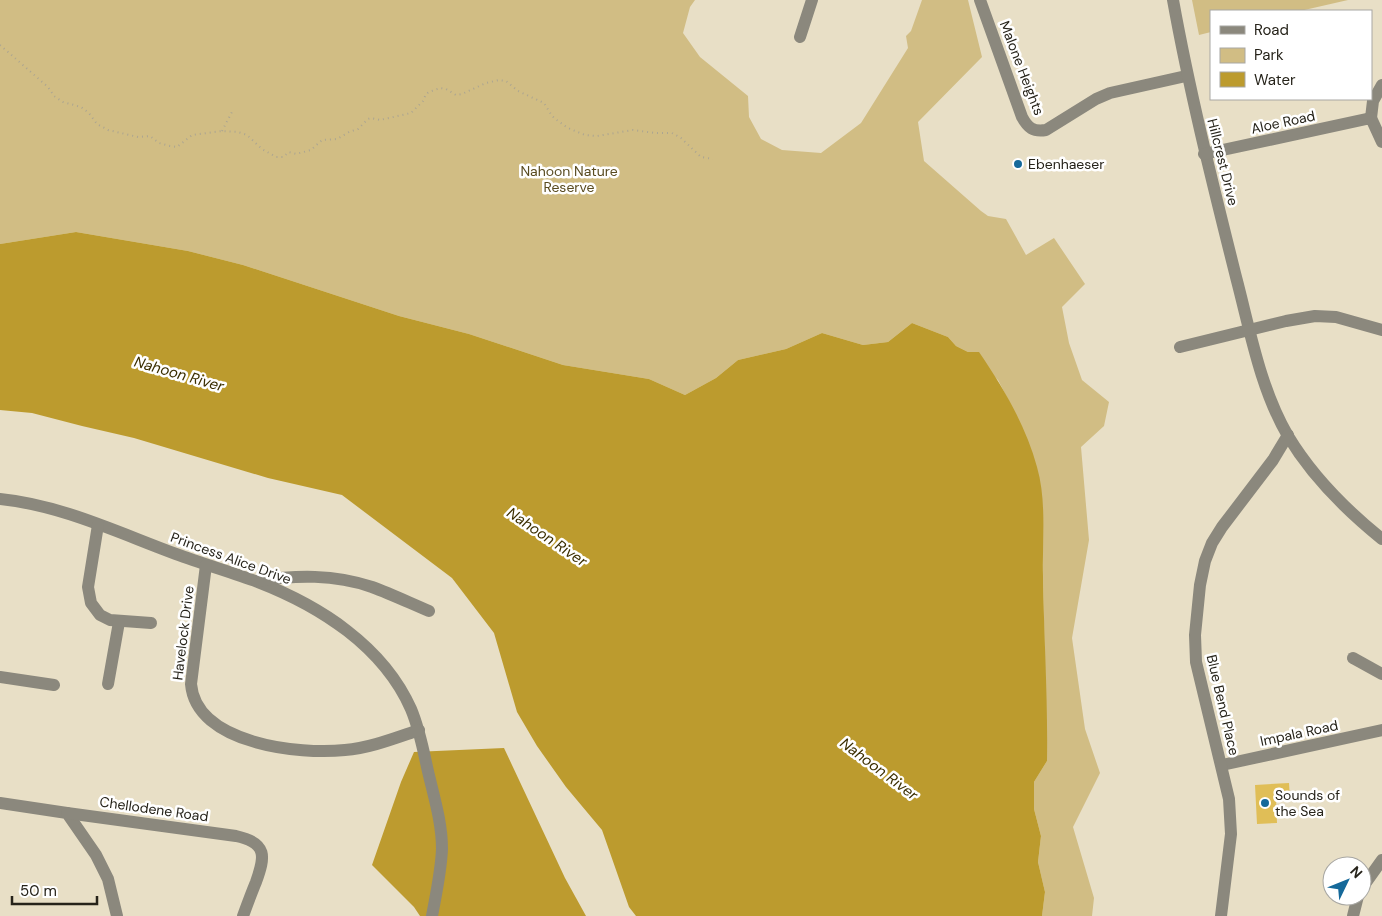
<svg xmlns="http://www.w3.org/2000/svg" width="1382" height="916" font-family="'DM Sans',sans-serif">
<rect width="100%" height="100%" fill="#e8dfc6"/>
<g fill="#d1bd84">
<polygon points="0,0 695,0 690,7 683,33 700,57 748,96 749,117 761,139 782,150 821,153 861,123 908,48 906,36 911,31 922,0 968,0 982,57 918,122 924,161 981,211 988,216 1006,219 1026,255 1054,238 1085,284 1062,307 1069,343 1082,380 1109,402 1104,426 1081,447 1089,540 1072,638 1085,729 1100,773 1073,827 1094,898 1092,916 1042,916 1045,892 1038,862 1041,836 1034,809 1034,782 1047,761 1043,574 1043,509 1010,403 998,380 968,352 956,346 948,337 912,323 888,342 863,345 822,333 786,349 738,360 716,378 685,395 649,379 563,365 469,334 399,316 243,265 188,251 76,232 0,244"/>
<polygon points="1192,0 1348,0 1300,11 1211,11 1211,32 1199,35"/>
</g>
<polygon fill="#bd9b2f" points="504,748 565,878 586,916 420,916 414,907 372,865 401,782 414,752"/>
<path fill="#bc9b2e" d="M76,232l112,19 55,14 156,51 70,18 94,31 86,14 36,16 31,-17 22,-18 48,-11 36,-16 41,12 25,-3 24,-19 36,14 8,9 12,6h11c24,35 47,74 58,115 10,35 5,73 6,109 1,62 5,124 4,185l-13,21v27l7,27 -3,26 7,30 -3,24h-406l-7,-9 -27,-77 -36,-43 -29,-41 -20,-34 -23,-79 -42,-55 -110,-83 -74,-17 -134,-40 -52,-12 -50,-13 -32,-3v-166z"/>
<polygon fill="#e0be57" points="1289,783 1290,799 1276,799 1277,823 1257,824 1255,785"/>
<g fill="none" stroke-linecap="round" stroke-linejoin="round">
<g stroke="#aca591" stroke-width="2" stroke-dasharray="1 4" stroke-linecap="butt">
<polyline points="0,45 48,87 54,96 63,102 81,107 89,113 97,124 108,130 138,137 150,136 159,143 170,146 177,147 192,135 222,131 238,132 247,135 262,149 276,157 283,157 289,152 296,154 311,150 322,140 337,139 349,132 358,129 368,119 371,118 380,120 411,113 423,101 426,94 429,92 440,88 446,89 456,95 462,94 486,83 499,80 506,81 518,91 544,103 552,116 558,121 568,128 585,135 597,136 633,130 655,133 672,133 681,138 701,157 713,159"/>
<polyline points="222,131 233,110"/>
</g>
<g stroke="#8b887d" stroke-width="12">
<path d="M980,0l42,117c6,11 11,15 24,13l50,-31 14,-6 76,-17"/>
<path d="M1173,0c17,94 40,185 63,277 14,53 24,111 52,159 24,40 58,74 94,103"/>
<polyline points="800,37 812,0"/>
<polyline points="1371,118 1373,101 1382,85"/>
<polyline points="1204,154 1371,118 1382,142"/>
<polyline points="1180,347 1286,321 1315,316 1336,317 1382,330"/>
<path d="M0,499c61,6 119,34 176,55 27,10 55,18 82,28 62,24 125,64 153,127 8,19 12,39 16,58 6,27 15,54 15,82 -1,23 -6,45 -10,67"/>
<polyline points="98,525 88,587 91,603 100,615 110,620 151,623"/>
<path d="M206,565l-15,119c5,60 109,71 154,66 25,-2 50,-12 74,-20"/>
<path d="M257,581c39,-6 77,-7 115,6 19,7 38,16 57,24"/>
<polyline points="1353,658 1382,674"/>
<polyline points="0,677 54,685"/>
<polyline points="108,684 119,622"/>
<polyline points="1222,765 1382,730"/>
<polyline points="0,803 67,813 96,855 108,879 117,916"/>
<path d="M67,813l169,23c32,7 29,21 20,46 -5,12 -9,23 -13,34"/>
<polyline points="1362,888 1382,860"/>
<polyline points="1221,916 1231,834 1229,799 1196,662 1195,635 1200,585 1205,561 1212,543 1222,527 1273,460 1288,435"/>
<polyline points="1353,916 1358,896"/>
</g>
</g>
<g fill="#15699a" stroke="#fff" stroke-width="2">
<circle cx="1018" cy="164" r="5"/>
<circle cx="1265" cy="803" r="5"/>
</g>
<g text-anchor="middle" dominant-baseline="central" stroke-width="5" stroke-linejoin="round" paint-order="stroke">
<g font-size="14" fill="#26231a" stroke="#fff">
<text transform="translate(1022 68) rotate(69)">Malone Heights</text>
<text transform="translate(1283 122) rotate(-12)">Aloe Road</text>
<text transform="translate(1223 162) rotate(76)">Hillcrest Drive</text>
<text transform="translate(231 558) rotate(20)">Princess Alice Drive</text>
<text transform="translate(183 633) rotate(-83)">Havelock Drive</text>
<text transform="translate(1223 705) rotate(77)">Blue Bend Place</text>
<text transform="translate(1299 733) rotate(-12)">Impala Road</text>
<text transform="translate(154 809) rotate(8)">Chellodene Road</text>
</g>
<g font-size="14" fill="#26231a" stroke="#fff" text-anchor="start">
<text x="1028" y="164">Ebenhaeser</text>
<text x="1275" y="795">Sounds of<tspan x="1275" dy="16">the Sea</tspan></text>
</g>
<g font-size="14" fill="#594b20" stroke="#fff">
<text x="569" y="171">Nahoon Nature<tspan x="569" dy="16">Reserve</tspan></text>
</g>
<g font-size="15" font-style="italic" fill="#3b2e00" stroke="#fff">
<text transform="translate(179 374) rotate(16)">Nahoon River</text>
<text transform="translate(547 537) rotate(34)">Nahoon River</text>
<text transform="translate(879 769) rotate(37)">Nahoon River</text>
</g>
</g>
<rect x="1210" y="10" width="162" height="90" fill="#ffffff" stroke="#a8a7a3"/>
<rect x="1220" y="26" width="25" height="8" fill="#8b887d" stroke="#a8a7a3"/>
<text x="1254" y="35" font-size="15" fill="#26231a">Road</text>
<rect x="1220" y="48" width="25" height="15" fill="#d1bd84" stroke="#a8a7a3"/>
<text x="1254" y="60" font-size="15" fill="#26231a">Park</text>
<rect x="1220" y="72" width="25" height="15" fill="#bc9b2e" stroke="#a8a7a3"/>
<text x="1254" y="85" font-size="15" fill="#26231a">Water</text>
<g transform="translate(1347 881) rotate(47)"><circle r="24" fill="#ffffff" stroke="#a8a7a3"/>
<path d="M0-4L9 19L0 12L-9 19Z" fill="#15699a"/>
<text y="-8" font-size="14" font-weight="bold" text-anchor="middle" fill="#26231a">N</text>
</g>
<path d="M12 896v8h85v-8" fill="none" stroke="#26231a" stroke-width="2.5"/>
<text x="20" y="896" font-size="15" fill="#26231a" stroke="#ffffff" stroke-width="4" paint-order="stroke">50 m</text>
</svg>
